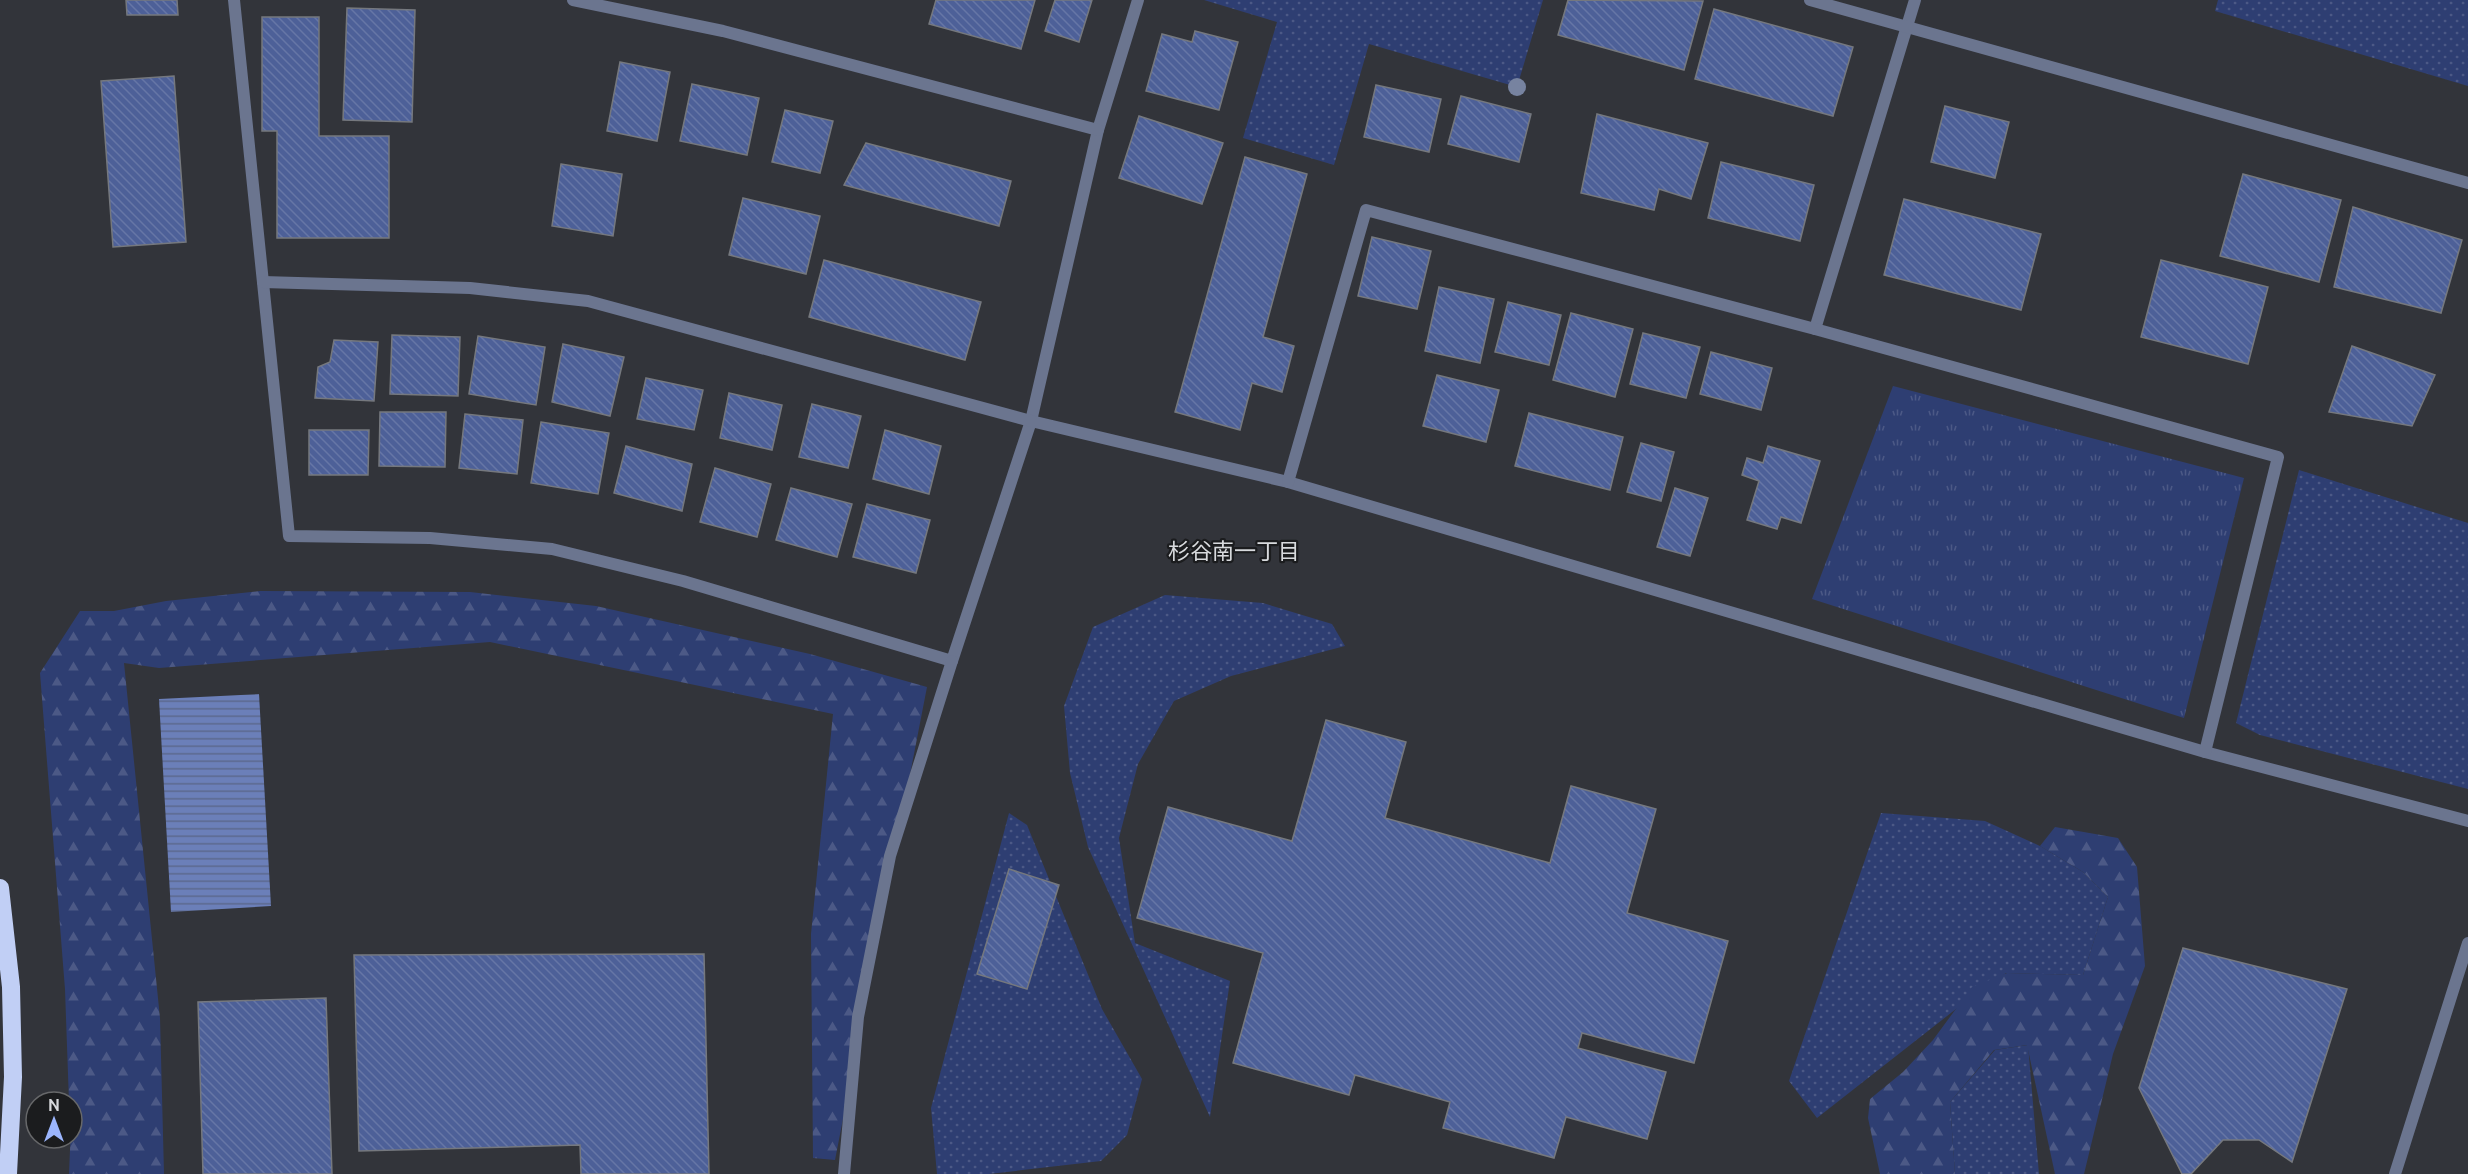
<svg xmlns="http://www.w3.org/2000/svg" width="2468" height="1174" font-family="Ubuntu,'Noto Sans JP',sans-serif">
<defs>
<pattern id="grass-dots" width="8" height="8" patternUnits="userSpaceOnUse" patternTransform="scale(1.5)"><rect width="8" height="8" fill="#2e3e72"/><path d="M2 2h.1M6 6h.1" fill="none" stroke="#4c5986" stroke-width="1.8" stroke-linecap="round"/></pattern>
<pattern id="forest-firs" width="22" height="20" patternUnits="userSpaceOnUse" patternTransform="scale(1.5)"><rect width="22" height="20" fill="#2e3e72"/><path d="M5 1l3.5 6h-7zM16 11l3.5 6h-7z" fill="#4c5986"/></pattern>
<pattern id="park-tufts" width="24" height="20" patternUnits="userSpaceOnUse" patternTransform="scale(1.5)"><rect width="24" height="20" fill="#2e3e72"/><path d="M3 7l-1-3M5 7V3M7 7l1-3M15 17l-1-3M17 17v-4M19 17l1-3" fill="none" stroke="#4c5986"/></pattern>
<pattern id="water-rules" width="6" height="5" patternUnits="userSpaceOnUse" patternTransform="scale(1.5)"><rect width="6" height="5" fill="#6b7fb9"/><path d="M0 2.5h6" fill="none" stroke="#5c698f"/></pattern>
<pattern id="building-back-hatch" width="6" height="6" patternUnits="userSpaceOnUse" patternTransform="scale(1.5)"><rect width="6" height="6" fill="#4d6098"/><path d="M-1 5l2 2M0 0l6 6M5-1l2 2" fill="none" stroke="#6676a6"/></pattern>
</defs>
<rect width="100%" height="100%" fill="#32343a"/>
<g fill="url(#grass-dots)">
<polygon points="1204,0 1543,0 1517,87 1369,44 1334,165 1243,138 1277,22"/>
<polygon points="2218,0 2468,0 2468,86 2215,11"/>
<polygon points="2299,470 2468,523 2468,789 2260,735 2236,723"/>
<polygon points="1165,595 1263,603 1332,624 1345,646 1231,676 1174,701 1138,764 1119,838 1135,943 1230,981 1210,1117 1088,847 1070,773 1064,706 1093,627"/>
<polygon points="1009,813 1027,825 1102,1009 1142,1079 1127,1135 1101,1161 989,1174 937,1174 931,1108"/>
<polygon points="1881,813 1985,821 2040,846 2083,872 2108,897 2083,975 2006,973 1956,1009 1817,1118 1789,1081"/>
<polygon points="2028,1045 2039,1174 1955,1174 1950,1102 1995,1050"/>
</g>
<g fill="url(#forest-firs)">
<polygon points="260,591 470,592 596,606 810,654 927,687 835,1160 813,1158 811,934 833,714 490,642 159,668 124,663 160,1018 164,1174 69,1174 72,1102 69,1102 65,989 40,673 80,611 114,611 166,601"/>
<polygon points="2055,827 2118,838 2137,867 2145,966 2113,1054 2084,1174 2055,1174 2027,1045 1994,1050 1950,1102 1955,1174 1880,1174 1868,1118 1870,1099 1903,1072 1933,1040 1972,987 2007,973 2083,975 2108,897 2083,872 2040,846"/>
</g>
<polygon fill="url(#park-tufts)" points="1893,386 2244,478 2184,718 1812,599"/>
<polygon fill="url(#water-rules)" points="259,694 271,906 171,912 159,699"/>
<g fill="url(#building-back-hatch)" stroke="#75787e" stroke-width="1.5">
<polygon points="126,0 177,0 178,15 127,15"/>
<polygon points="936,0 1035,0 1021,49 929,24"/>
<polygon points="1055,0 1092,0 1079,42 1045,31"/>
<polygon points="1568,0 1703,1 1684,70 1558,35"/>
<polygon points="347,8 415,10 412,122 343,120"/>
<polygon points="1714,9 1853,47 1833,116 1695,79"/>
<polygon points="262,17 319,17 319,136 389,136 389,238 277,238 277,131 262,131"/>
<polygon points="1195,31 1238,42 1219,110 1146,91 1162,34 1192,42"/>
<polygon points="620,62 670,72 657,141 607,131"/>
<polygon points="174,76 186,242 113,247 101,81"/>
<polygon points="692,84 759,98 747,155 680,141"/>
<polygon points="1376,85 1441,99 1429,152 1364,137"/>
<polygon points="1461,96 1531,114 1519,162 1448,144"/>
<polygon points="1945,106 2009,122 1995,178 1931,162"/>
<polygon points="785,110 833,121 820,173 772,162"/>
<polygon points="1597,114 1708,143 1691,199 1659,189 1654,210 1581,193"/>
<polygon points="1139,116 1223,143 1202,204 1119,178"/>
<polygon points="866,143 1011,181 999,226 844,185"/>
<polygon points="1245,157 1307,174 1263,337 1294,346 1282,392 1252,383 1240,430 1175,412"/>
<polygon points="1721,162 1814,185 1800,241 1708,218"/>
<polygon points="561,164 622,174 613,236 552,226"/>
<polygon points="2243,174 2341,200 2319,282 2220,256"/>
<polygon points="743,198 820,216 806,274 729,255"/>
<polygon points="1904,199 2041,234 2021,310 1884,275"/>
<polygon points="2353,207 2462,240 2441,313 2334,287"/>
<polygon points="1372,237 1431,251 1417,309 1358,296"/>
<polygon points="824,260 981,302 965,360 809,317"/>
<polygon points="2161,260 2268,287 2248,364 2141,337"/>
<polygon points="1439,287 1494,299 1480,363 1425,351"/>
<polygon points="1508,302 1561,315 1549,365 1495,352"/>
<polygon points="1571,313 1633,329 1615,397 1553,380"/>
<polygon points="1643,333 1700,347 1686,398 1630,384"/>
<polygon points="392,335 460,337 458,396 390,394"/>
<polygon points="478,336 545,347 536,405 469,394"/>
<polygon points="334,340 378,342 374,401 315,398 318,367 330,362"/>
<polygon points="563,344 624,357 610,416 552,402"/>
<polygon points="2352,346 2435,375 2412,426 2329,412"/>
<polygon points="1711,352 1772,368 1761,410 1700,394"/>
<polygon points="1437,375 1499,390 1486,442 1423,426"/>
<polygon points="646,378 703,390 694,430 637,419"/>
<polygon points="729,393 782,405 772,450 720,438"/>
<polygon points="812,404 861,416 848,468 799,457"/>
<polygon points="380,412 446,412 445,467 379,466"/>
<polygon points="1529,413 1623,437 1610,490 1515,466"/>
<polygon points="465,414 523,420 517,474 459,468"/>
<polygon points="541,422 609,433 598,494 531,483"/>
<polygon points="309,430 369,430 368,475 309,475"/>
<polygon points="885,430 941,446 929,494 873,479"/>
<polygon points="1641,443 1674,452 1661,501 1627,492"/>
<polygon points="626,446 692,464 682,511 614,493"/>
<polygon points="1768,446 1820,461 1801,523 1781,517 1777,529 1747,520 1759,481 1742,475 1747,458 1763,463"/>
<polygon points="715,468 771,484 757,537 700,522"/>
<polygon points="791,488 852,504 837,557 776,540"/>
<polygon points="1675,488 1708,498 1690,556 1657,547"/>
<polygon points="867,504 930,520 916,573 853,557"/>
<polygon points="1326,720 1406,742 1385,818 1550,863 1571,786 1656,809 1627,913 1728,941 1694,1063 1582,1033 1578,1048 1666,1072 1647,1139 1566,1117 1554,1158 1443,1128 1450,1102 1355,1075 1349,1095 1233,1063 1263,953 1137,918 1168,807 1292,841"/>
<polygon points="1009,869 1059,885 1027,989 977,974"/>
<polygon points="2183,948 2347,989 2292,1162 2259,1140 2223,1140 2191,1174 2182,1174 2139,1088"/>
<polygon points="704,954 709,1174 581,1174 580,1145 359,1151 354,955"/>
<polygon points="326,998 332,1174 203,1174 198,1002"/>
</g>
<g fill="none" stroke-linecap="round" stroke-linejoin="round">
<g stroke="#6b758f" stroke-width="12">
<polyline points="234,0 289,536 430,538 552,549 683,581 952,661 1031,421 1098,130 1138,0"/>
<polyline points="573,0 723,31 1098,130"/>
<polyline points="263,282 470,288 588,301 1031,421 1288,482 2205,752 2468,821"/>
<polyline points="1815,329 1915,0"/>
<polyline points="1288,482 1366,210 1815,329 2278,457 2205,752"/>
</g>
<g stroke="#6b758f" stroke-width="12">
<polyline points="1810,0 2468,183"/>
<polyline points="844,1174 858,1017 890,856 952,661"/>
<polyline points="2395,1174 2468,943"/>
</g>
<polyline stroke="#c1cff5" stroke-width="18" points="0,888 11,987 13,1077 8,1174"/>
</g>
<circle fill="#7783a0" cx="1517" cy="87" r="9"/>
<g text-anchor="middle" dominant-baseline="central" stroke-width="4.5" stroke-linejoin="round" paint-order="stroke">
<g font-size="22" fill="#d8dadd" stroke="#1b1c1e">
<text x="1234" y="550">杉谷南一丁目</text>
</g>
</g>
<g transform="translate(54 1120)"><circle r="28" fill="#1b1c1e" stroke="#67686a" stroke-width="1.5"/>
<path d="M0-4.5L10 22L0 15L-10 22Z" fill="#9bb5fd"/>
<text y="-9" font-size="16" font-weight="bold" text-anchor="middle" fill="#d8dadd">N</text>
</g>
</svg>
